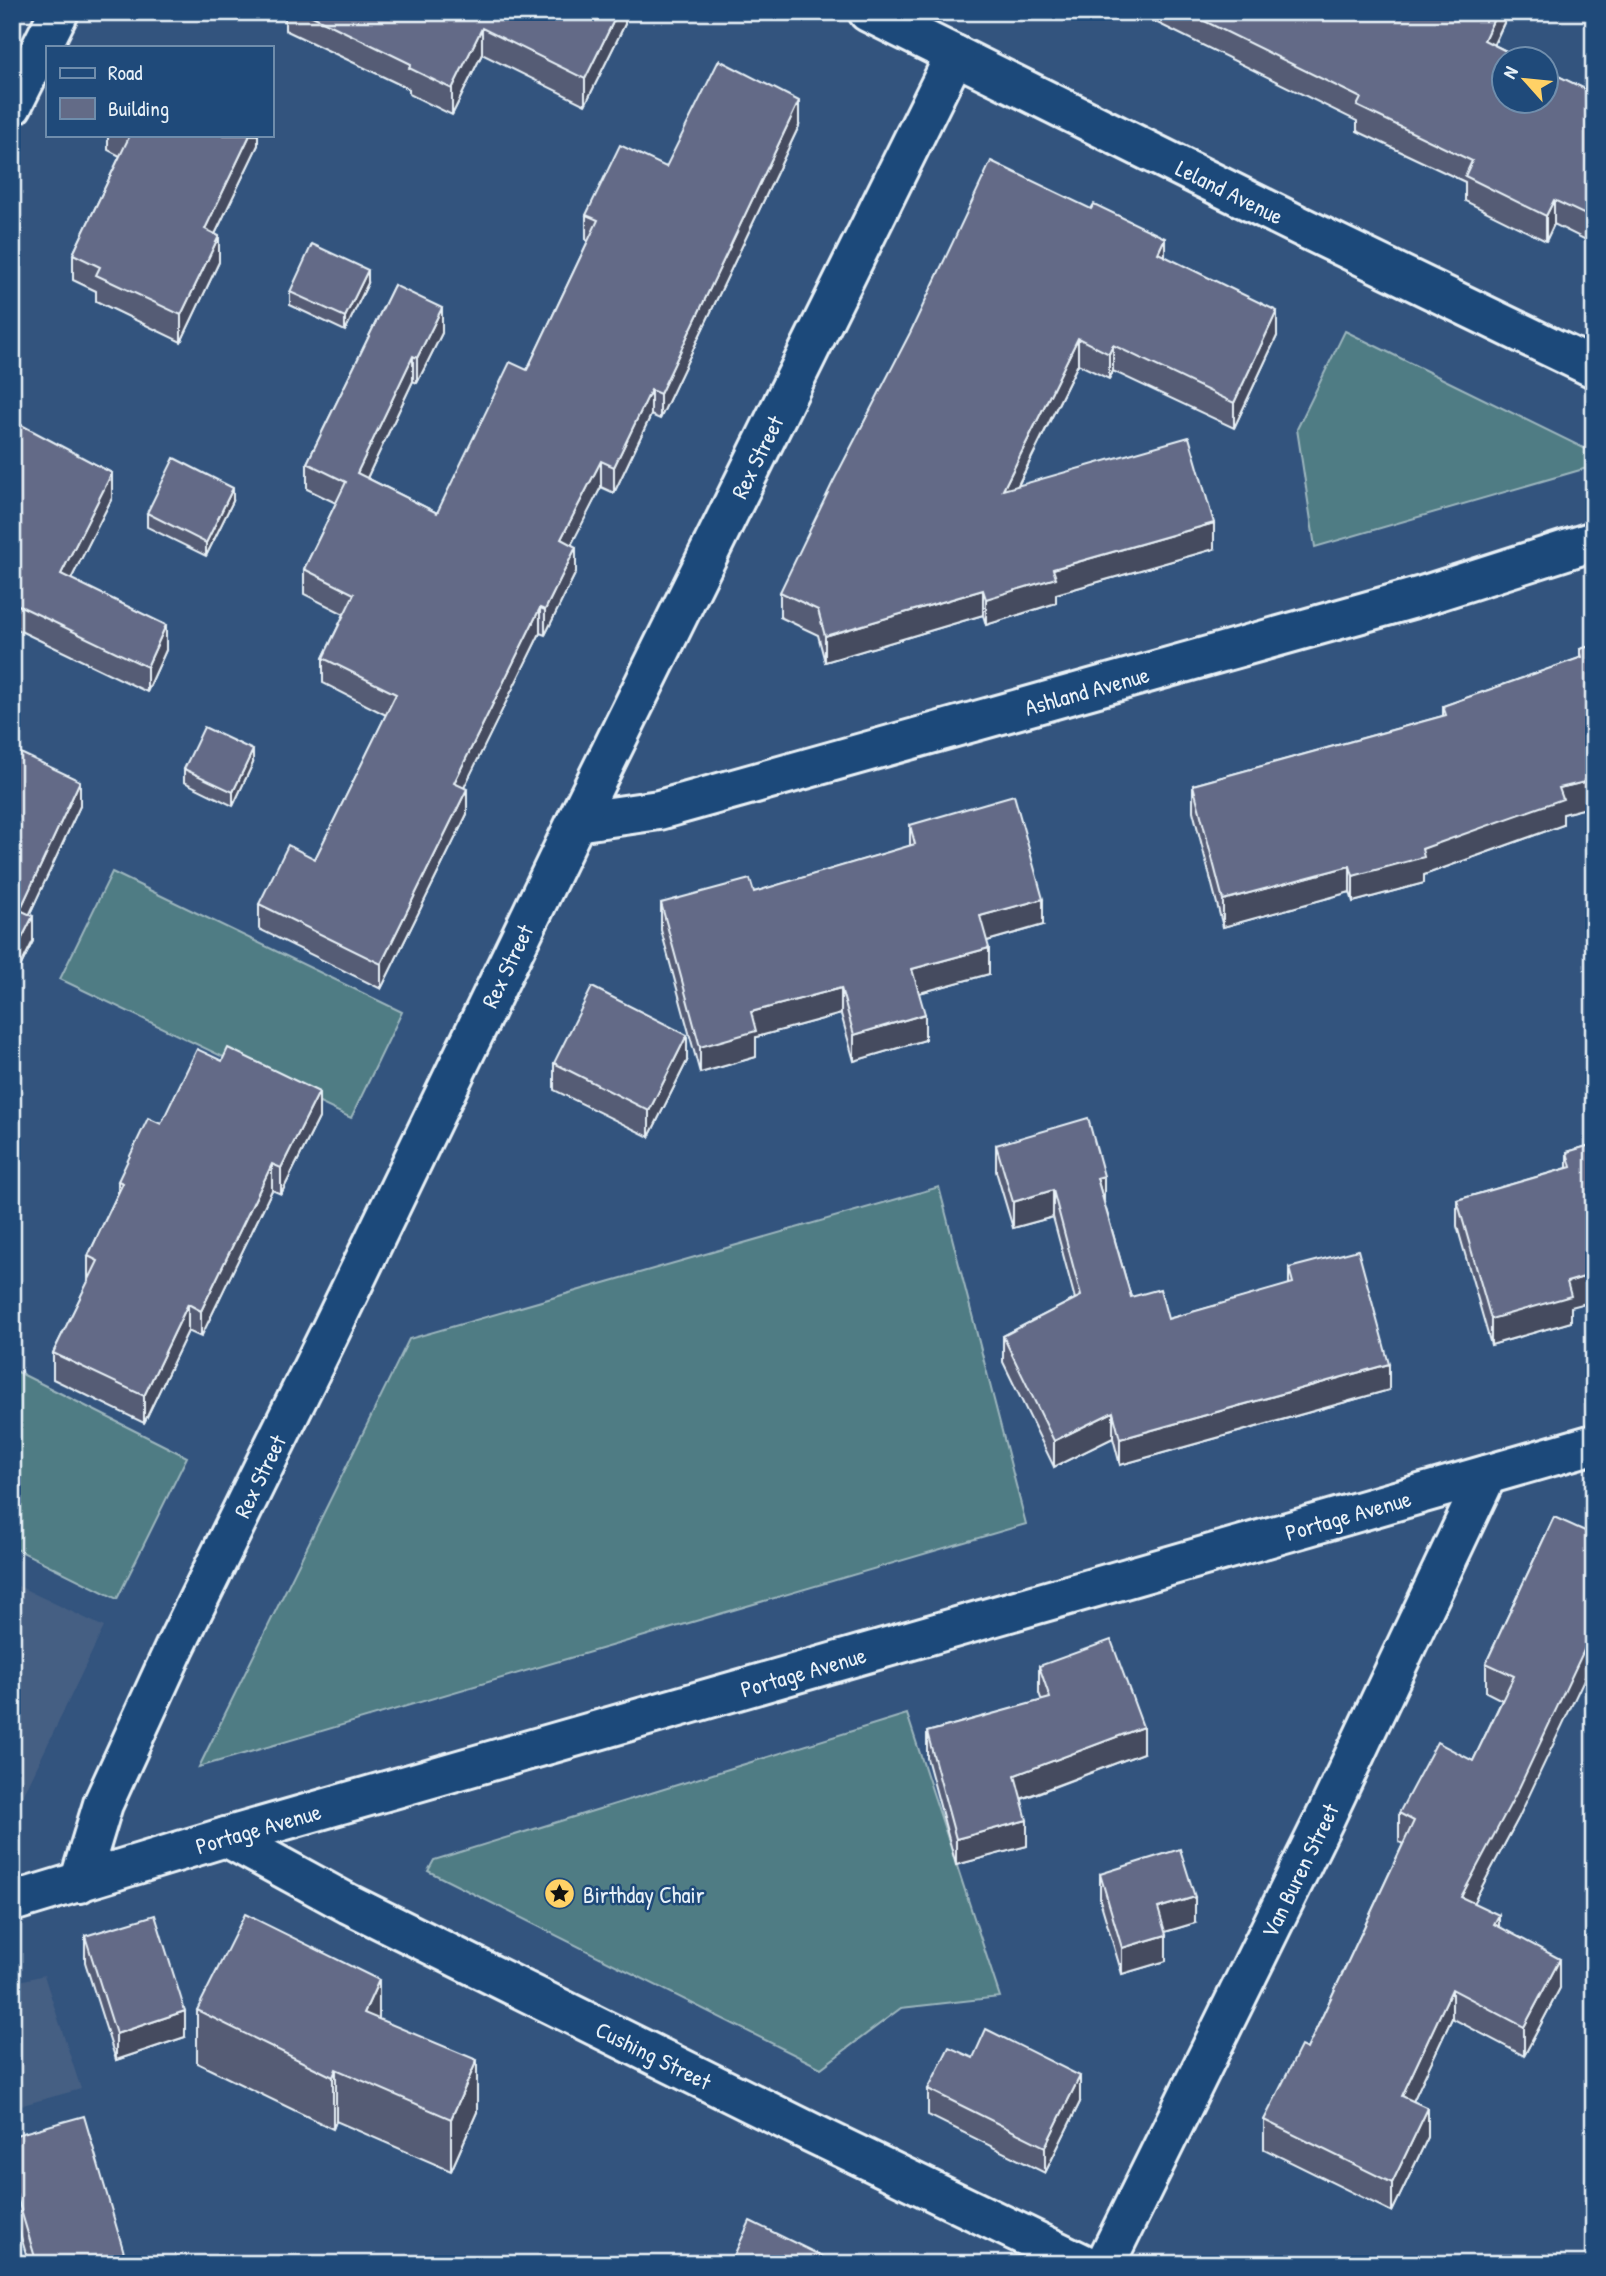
<svg xmlns="http://www.w3.org/2000/svg" width="1606" height="2276" font-family="'Patrick Hand',sans-serif">
<rect width="100%" height="100%" fill="#33547e"/>
<filter id="ink" filterUnits="userSpaceOnUse"><feTurbulence type="fractalNoise" baseFrequency=".0143" numOctaves="2"/><feDisplacementMap in="SourceGraphic" scale="14" xChannelSelector="R" yChannelSelector="G"/><feConvolveMatrix kernelMatrix="1 2 1 2 8 2 1 2 1" color-interpolation-filters="sRGB"/></filter>
<g filter="url(#ink)">
<g fill="#445e83">
<polygon points="12,1583 104,1627 12,1819"/>
<polygon points="44,1975 81,2089 12,2108 12,1983"/>
</g>
<g fill="#507b84" stroke="#9cb6be" stroke-width="2">
<polygon points="1345,331 1594,453 1594,466 1315,547 1297,429"/>
<polygon points="112,872 402,1012 351,1118 60,979"/>
<polygon points="939,1187 1026,1524 199,1767 409,1339"/>
<polygon points="12,1369 187,1457 117,1599 12,1547"/>
<polygon points="907,1714 1000,1997 901,2008 821,2068 428,1871 434,1860"/>
</g>
<g fill="none" stroke-linecap="round" stroke-linejoin="round">
<defs>
<g id="street">
<path id="s1" d="M868,12l432,214 294,142"/>
<polyline points="12,106 59,12"/>
<path id="s2" d="M576,822l83,-12 763,-214 172,-55"/>
<path id="s3" d="M226,1837l123,67 461,228 274,132"/>
<path id="s4" d="M79,1883l24,-79 72,-157 154,-313 247,-512 379,-767"/>
<path id="s5" d="M1105,2264l219,-444 163,-345"/>
</g>
<g id="secondary">
<path id="s6" d="M12,1902l214,-65 1368,-393"/>
</g>
</defs>
<use href="#street" stroke="#e8f1f8" stroke-width="44"/>
<use href="#secondary" stroke="#e8f1f8" stroke-width="44"/>
<use href="#street" stroke="#1f4a7a" stroke-width="38"/>
<use href="#secondary" stroke="#1f4a7a" stroke-width="38"/>
</g>
<g fill="#555c74" stroke="#e8f1f8" stroke-width="2">
<polygon points="285,12 625,12 625,24 585,105 482,54 452,115 409,94 409,89 285,30"/>
<polygon points="1135,12 1509,12 1494,45 1591,92 1594,85 1594,244 1554,224 1546,241 1465,201 1465,182 1357,131 1357,121"/>
<polygon points="799,126 660,419 651,415 614,493 601,487 571,544 576,572 545,635 540,633 464,787 467,814 381,989 259,929 259,904 315,859 386,715 323,683 323,658 344,614 304,594 304,569 336,503 307,489 307,463 394,285 442,333 417,383 413,381 367,478 437,513 527,370 588,241 586,240 586,215 666,167"/>
<polygon points="108,135 258,135 258,145 215,234 219,262 181,342 96,301 96,291 73,280 73,254 120,156 108,150"/>
<polygon points="1165,256 1277,336 1234,428 1113,371 1109,379 1078,364 1018,486 1214,549 1056,594 1056,603 986,625 983,615 825,662 818,635 780,617 780,592"/>
<polygon points="368,283 345,331 290,305 290,292"/>
<polygon points="12,420 112,498 71,579 166,650 147,692 12,627"/>
<polygon points="233,501 206,556 147,527 147,513"/>
<polygon points="1594,645 1594,806 1563,814 1563,825 1424,875 1424,883 1353,902 1350,892 1223,927 1193,811 1193,785 1443,716 1443,706 1580,658 1580,649"/>
<polygon points="12,749 80,806 29,915 33,941 12,983"/>
<polygon points="253,763 233,806 184,782 184,769"/>
<polygon points="910,825 1043,925 987,941 989,974 919,993 925,1040 854,1061 841,1014 756,1037 756,1057 700,1073 661,930 661,903 754,892 910,846"/>
<polygon points="687,1061 649,1137 554,1090 554,1063"/>
<polygon points="319,1118 281,1194 272,1190 201,1337 188,1331 144,1423 53,1379 53,1353 88,1282 88,1256 118,1193 118,1181 161,1124"/>
<polygon points="1594,1144 1571,1307 1571,1322 1491,1345 1457,1226 1457,1200 1567,1168 1567,1152"/>
<polygon points="996,1145 1104,1202 1131,1297 1168,1319 1289,1285 1289,1268 1389,1390 1120,1465 1113,1438 1054,1467 1003,1362 1003,1336 1075,1299 1053,1217 1013,1228 996,1171"/>
<polygon points="1554,1517 1519,1817 1473,1903 1499,1926 1560,1988 1524,2056 1452,2018 1413,2101 1428,2137 1392,2212 1264,2149 1264,2120 1307,2049 1403,1844 1399,1842 1399,1813 1473,1761 1502,1700 1486,1692 1486,1663"/>
<polygon points="1039,1666 1143,1753 1022,1799 1027,1846 956,1865 927,1758 927,1732 1042,1701 1039,1693"/>
<polygon points="1100,1874 1195,1923 1165,1932 1166,1961 1122,1974 1100,1900"/>
<polygon points="85,1936 185,2037 116,2060 85,1962"/>
<polygon points="197,2010 379,2019 477,2112 451,2171 336,2121 333,2129 197,2063"/>
<polygon points="928,2089 1080,2102 1045,2173 928,2115"/>
<polygon points="12,2136 125,2264 29,2264 12,2206"/>
</g>
<g fill="#454b5e" stroke="#e8f1f8" stroke-width="2">
<polygon points="618,12 625,12 625,24 585,105 585,79"/>
<polygon points="1497,12 1509,12 1484,65 1484,40"/>
<polygon points="482,28 482,54 452,115 452,89"/>
<polygon points="799,101 799,126 660,419 660,394"/>
<polygon points="250,135 258,135 258,145 205,255 205,229"/>
<polygon points="1554,200 1554,224 1546,241 1546,216"/>
<polygon points="219,236 219,262 181,342 181,315"/>
<polygon points="1165,238 1165,264 1158,253"/>
<polygon points="368,270 368,283 345,331 345,317"/>
<polygon points="442,308 442,333 417,383 417,358"/>
<polygon points="1277,311 1277,336 1234,428 1234,403"/>
<polygon points="1078,338 1078,364 1003,515 1003,490"/>
<polygon points="1113,345 1113,371 1109,379 1109,354"/>
<polygon points="413,356 413,381 357,499 357,473"/>
<polygon points="651,390 651,415 614,493 614,467"/>
<polygon points="601,461 601,487 561,565 561,539"/>
<polygon points="112,473 112,498 61,599 61,574"/>
<polygon points="233,488 233,501 206,556 206,543"/>
<polygon points="1214,523 1214,549 1056,594 1056,603 986,625 986,599 1053,569"/>
<polygon points="576,547 576,572 545,635 545,610"/>
<polygon points="983,590 983,615 825,662 825,636"/>
<polygon points="540,608 540,633 454,808 454,783"/>
<polygon points="166,625 166,650 147,692 147,667"/>
<polygon points="253,750 253,763 233,806 233,792"/>
<polygon points="1594,780 1594,806 1563,814 1563,825 1424,875 1424,883 1353,902 1353,876 1422,849 1559,788"/>
<polygon points="80,781 80,806 20,935 20,910"/>
<polygon points="467,789 467,814 381,989 381,964"/>
<polygon points="1350,866 1350,892 1223,927 1223,900"/>
<polygon points="1043,899 1043,925 980,943 980,916"/>
<polygon points="33,916 33,941 12,983 12,958"/>
<polygon points="989,948 989,974 912,995 912,969"/>
<polygon points="841,988 841,1014 756,1037 756,1057 700,1073 700,1047 751,1012"/>
<polygon points="925,1014 925,1040 854,1061 854,1035"/>
<polygon points="687,1035 687,1061 649,1137 649,1111"/>
<polygon points="319,1092 319,1118 281,1194 281,1168"/>
<polygon points="272,1164 272,1190 201,1337 201,1311"/>
<polygon points="1104,1176 1104,1202 1097,1178"/>
<polygon points="1053,1190 1053,1217 1013,1228 1013,1202"/>
<polygon points="1594,1274 1594,1301 1571,1307 1571,1322 1491,1345 1491,1319 1567,1282"/>
<polygon points="188,1304 188,1331 144,1423 144,1396"/>
<polygon points="1389,1364 1389,1390 1120,1465 1120,1439"/>
<polygon points="1113,1412 1113,1438 1054,1467 1054,1441"/>
<polygon points="1594,1629 1594,1658 1519,1817 1461,1926 1461,1897"/>
<polygon points="1143,1727 1143,1753 1015,1801 1015,1775"/>
<polygon points="1027,1820 1027,1846 956,1865 956,1839"/>
<polygon points="1195,1897 1195,1923 1158,1934 1158,1908"/>
<polygon points="1499,1915 1499,1944 1494,1924"/>
<polygon points="1166,1935 1166,1961 1122,1974 1122,1948"/>
<polygon points="1560,1959 1560,1988 1524,2056 1524,2027"/>
<polygon points="379,1980 379,2033 364,2013"/>
<polygon points="1452,1989 1452,2018 1402,2125 1402,2096"/>
<polygon points="185,2011 185,2037 116,2060 116,2034"/>
<polygon points="477,2060 477,2112 451,2171 451,2119"/>
<polygon points="336,2069 336,2121 333,2129 333,2077"/>
<polygon points="1080,2076 1080,2102 1045,2173 1045,2147"/>
<polygon points="1428,2108 1428,2137 1392,2212 1392,2183"/>
<polygon points="125,2256 125,2264 99,2264"/>
</g>
<g fill="#636b87" stroke="#e8f1f8" stroke-width="2">
<polygon points="304,12 618,12 585,79 482,28 452,89 409,68 411,64"/>
<polygon points="1186,12 1497,12 1484,40 1524,60 1504,60 1504,102 1546,102 1546,70 1591,92 1594,85 1594,219 1554,200 1546,216 1465,176 1472,161 1357,106 1361,98"/>
<polygon points="719,60 799,101 660,394 651,390 614,467 601,461 561,539 576,547 545,610 540,608 454,783 467,789 381,964 259,904 288,845 315,859 396,694 323,658 354,594 304,569 346,482 307,463 394,285 442,308 417,358 413,356 357,473 437,513 510,362 527,370 598,220 586,215 620,145 666,167"/>
<polygon points="130,135 250,135 205,229 219,236 181,315 96,275 100,267 73,254"/>
<polygon points="991,161 1091,209 1094,204 1165,238 1158,253 1277,311 1234,403 1113,345 1109,354 1078,338 1003,490 1189,437 1214,523 1053,569 1056,578 986,599 983,590 825,636 818,610 780,592 833,482 910,333"/>
<polygon points="312,244 368,270 345,317 290,292"/>
<polygon points="12,420 112,473 61,574 166,625 147,667 12,602"/>
<polygon points="174,458 233,488 206,543 147,513"/>
<polygon points="1594,645 1594,780 1559,788 1563,799 1422,849 1424,857 1353,876 1350,866 1223,900 1193,785 1446,715 1443,706 1582,657 1580,649"/>
<polygon points="204,727 253,750 233,792 184,769"/>
<polygon points="12,749 80,781 20,910 33,916 12,958 12,827 18,816 12,814"/>
<polygon points="1014,795 1043,899 980,916 989,948 912,969 925,1014 854,1035 841,988 751,1012 756,1031 700,1047 661,903 750,879 754,892 915,844 910,825"/>
<polygon points="592,987 687,1035 649,1111 554,1063"/>
<polygon points="228,1048 319,1092 281,1168 272,1164 201,1311 188,1304 144,1396 53,1353 98,1261 88,1256 123,1183 118,1181 148,1118 161,1124 197,1049 222,1061"/>
<polygon points="1088,1118 1104,1176 1097,1178 1131,1297 1160,1289 1168,1319 1293,1283 1289,1268 1358,1250 1389,1364 1120,1439 1113,1412 1054,1441 1003,1336 1081,1296 1053,1190 1013,1202 996,1145"/>
<polygon points="1594,1144 1594,1274 1567,1282 1571,1296 1491,1319 1457,1200 1571,1167 1567,1152"/>
<polygon points="1554,1517 1594,1535 1594,1629 1519,1788 1461,1897 1499,1915 1494,1924 1560,1959 1524,2027 1452,1989 1402,2096 1428,2108 1392,2183 1264,2120 1301,2046 1307,2049 1414,1821 1399,1813 1437,1742 1473,1761 1514,1676 1486,1663"/>
<polygon points="1111,1640 1143,1727 1015,1775 1027,1820 956,1839 927,1732 1050,1698 1039,1666"/>
<polygon points="1180,1849 1195,1897 1158,1908 1166,1935 1122,1948 1100,1874"/>
<polygon points="245,1914 379,1980 364,2013 477,2060 451,2119 336,2069 333,2077 197,2010"/>
<polygon points="155,1915 185,2011 116,2034 85,1936"/>
<polygon points="986,2029 1080,2076 1045,2147 928,2089 949,2047 973,2058"/>
<polygon points="84,2116 125,2256 99,2264 37,2264 12,2180 12,2136"/>
<polygon points="750,2221 838,2264 730,2264"/>
</g>
</g>
<defs>
<symbol id="sight-disc" viewBox="-11 -11 22 22"><circle r="9.5" fill="#ffd166" stroke="#1f4a7a"/><path d="M0-6L1.8-2.2L6-1.7L2.9 1.2L3.7 5.4L0 3.3L-3.7 5.4L-2.9 1.2L-6-1.7L-1.8-2.2Z" fill="#111"/></symbol>
</defs>
<g fill-rule="evenodd">
<use href="#sight-disc" x="542" y="1876" width="35" height="35"/>
</g>
<g text-anchor="middle" dominant-baseline="central" stroke-width="5" stroke-linejoin="round" paint-order="stroke">
<g font-size="23" fill="#e8f1f8" stroke="#1f4a7a">
<text stroke="none"><textPath href="#s1" startOffset="404">Leland Avenue</textPath></text>
<text stroke="none"><textPath href="#s4" startOffset="1580">Rex Street</textPath></text>
<text stroke="none"><textPath href="#s2" startOffset="528">Ashland Avenue</textPath></text>
<text stroke="none"><textPath href="#s4" startOffset="1013">Rex Street</textPath></text>
<text stroke="none"><textPath href="#s4" startOffset="446">Rex Street</textPath></text>
<text stroke="none"><textPath href="#s6" startOffset="1391">Portage Avenue</textPath></text>
<text stroke="none"><textPath href="#s6" startOffset="824">Portage Avenue</textPath></text>
<text stroke="none"><textPath href="#s6" startOffset="257">Portage Avenue</textPath></text>
<text stroke="none"><textPath href="#s5" startOffset="439">Van Buren Street</textPath></text>
<text stroke="none"><textPath href="#s3" startOffset="480">Cushing Street</textPath></text>
</g>
<g font-size="23" fill="#e8f1f8" stroke="#1f4a7a" text-anchor="start">
<text x="583" y="1894">Birthday Chair</text>
</g>
</g>
<rect width="1606" height="2276" fill="none" stroke="#1f4a7a" stroke-width="42"/>
<rect x="21" y="21" width="1564" height="2234" fill="none" stroke="#e8f1f8" stroke-width="2.5" filter="url(#ink)"/>
<rect x="46" y="46" width="228" height="91" fill="#1f4a7a" stroke="#6f8dac" stroke-width="2"/>
<rect x="60" y="68" width="35" height="10" fill="#1f4a7a" stroke="#6f8dac" stroke-width="2"/>
<text x="108" y="80" font-size="21" fill="#e8f1f8">Road</text>
<rect x="60" y="98" width="35" height="21" fill="#636b87" stroke="#6f8dac" stroke-width="2"/>
<text x="108" y="116" font-size="21" fill="#e8f1f8">Building</text>
<g transform="translate(1525 80) rotate(297)"><circle r="33" fill="#1f4a7a" stroke="#6f8dac" stroke-width="2"/>
<path d="M0-5L12 26L0 18L-12 26Z" fill="#ffd166"/>
<text y="-10" font-size="19" font-weight="bold" text-anchor="middle" fill="#e8f1f8">N</text>
</g>
</svg>
